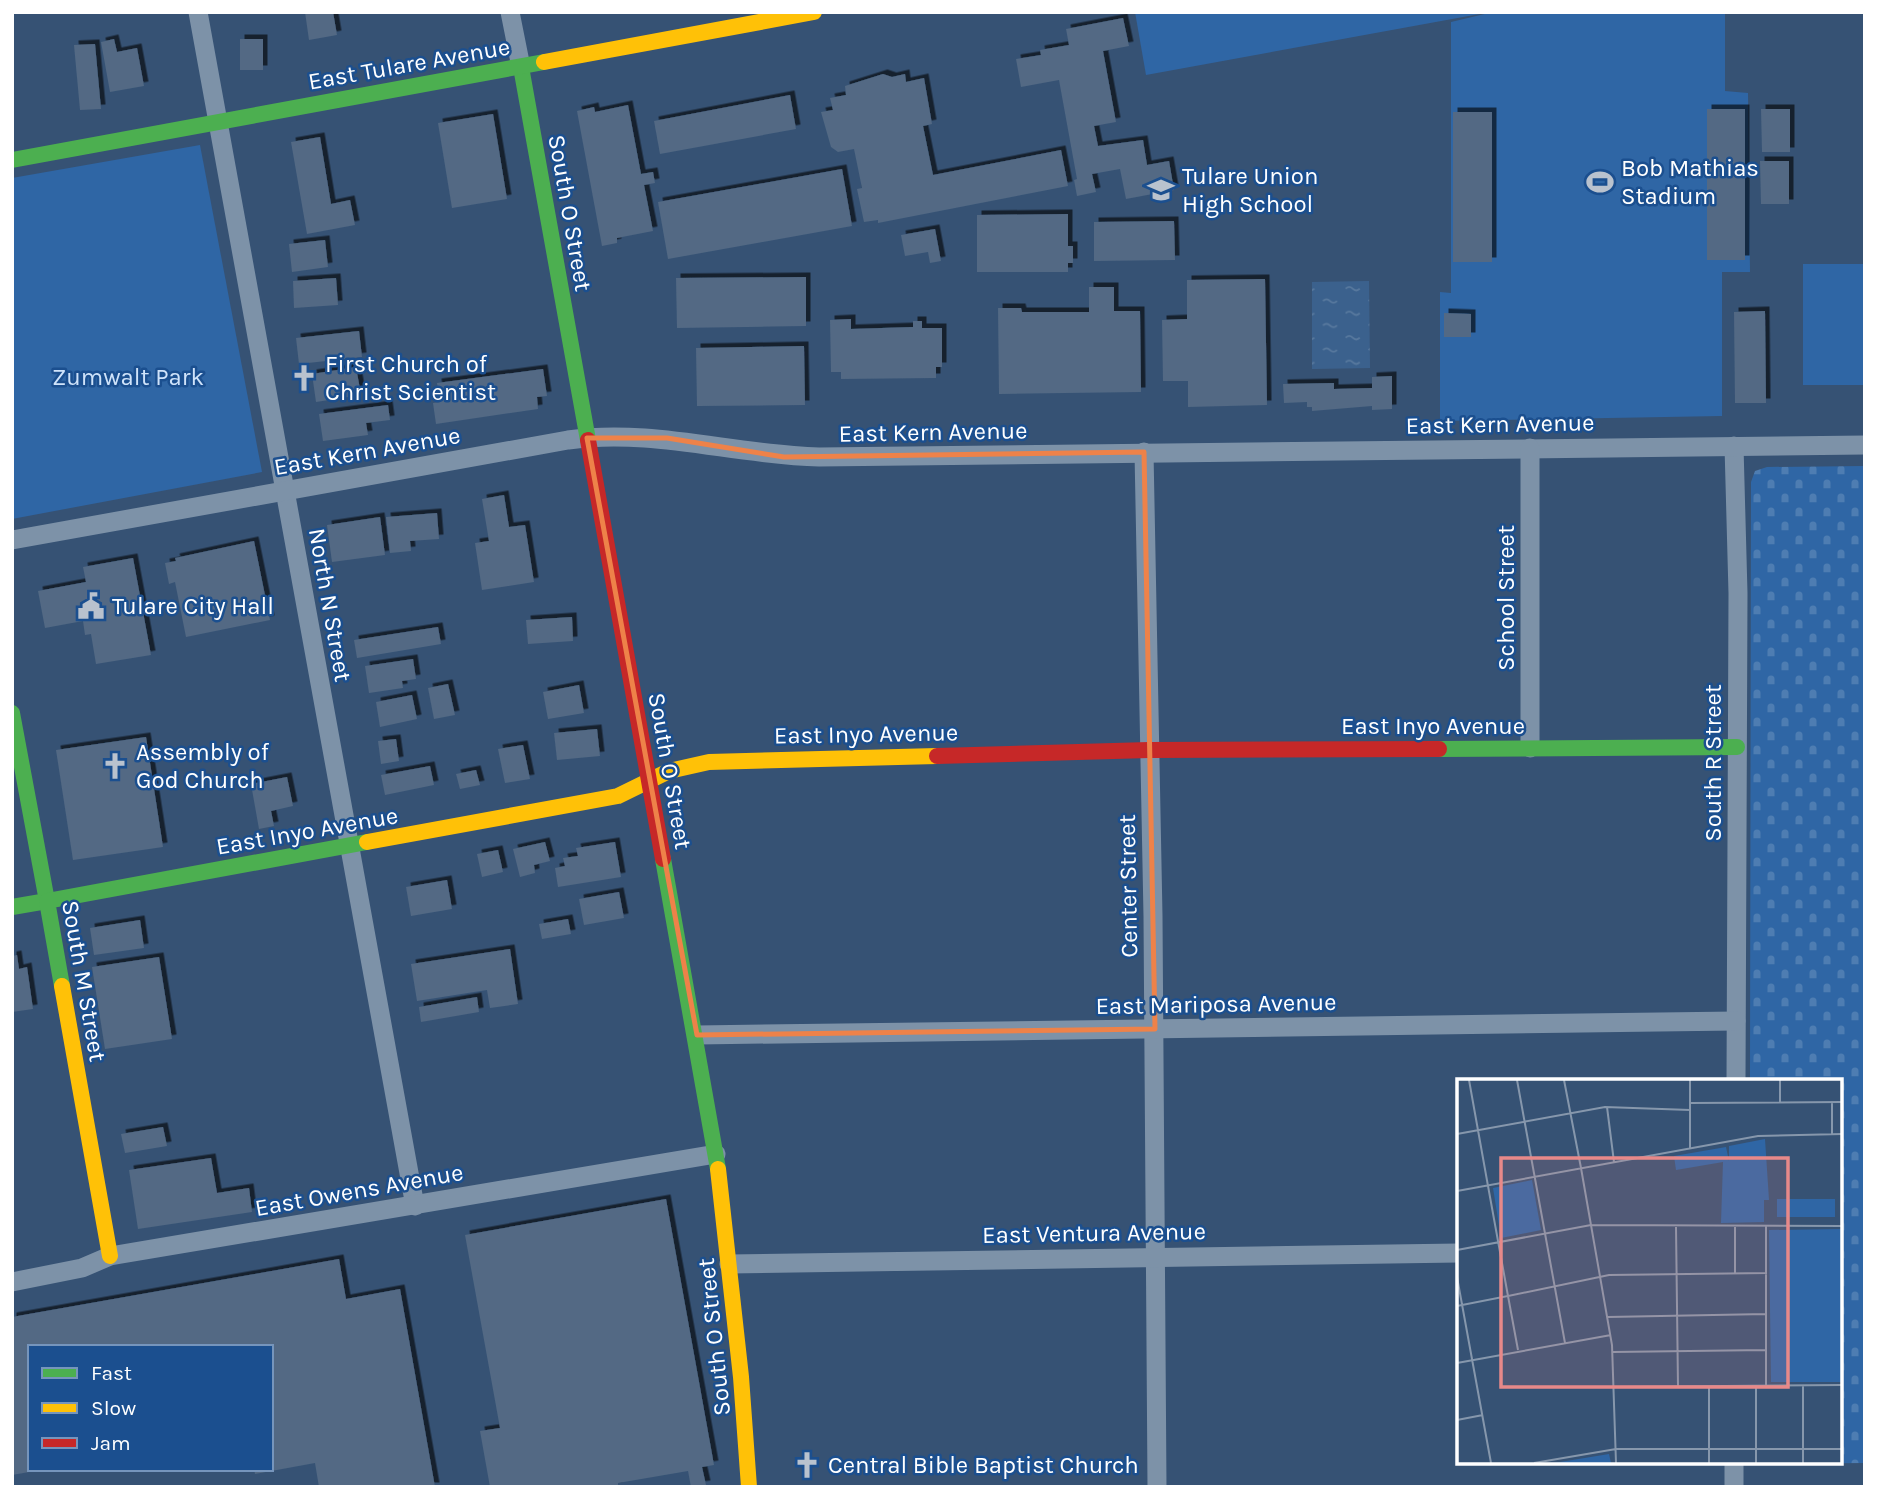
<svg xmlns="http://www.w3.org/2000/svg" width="1877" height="1499" font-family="Karla,sans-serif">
<defs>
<pattern id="cemetery-stones" width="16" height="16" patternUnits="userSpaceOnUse" patternTransform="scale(1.75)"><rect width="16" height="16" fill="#2f66a5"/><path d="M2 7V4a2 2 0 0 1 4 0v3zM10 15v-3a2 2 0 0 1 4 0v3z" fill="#4e7db2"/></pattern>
<pattern id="water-ripples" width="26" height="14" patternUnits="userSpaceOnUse" patternTransform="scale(1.75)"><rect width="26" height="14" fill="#3b618d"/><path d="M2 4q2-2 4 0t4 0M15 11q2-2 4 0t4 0" fill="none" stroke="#58799e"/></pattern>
<filter id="shadow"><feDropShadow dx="4.5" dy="-4.5" stdDeviation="0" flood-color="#0009"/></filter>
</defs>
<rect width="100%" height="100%" fill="#365274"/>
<polygon fill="url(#cemetery-stones)" points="1865,466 1865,1463 1764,1464 1760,1462 1840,1462 1840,1081 1750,1081 1751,482 1755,471 1767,467"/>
<g fill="#2f66a5">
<polygon points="1135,12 1485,12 1485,13 1146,75"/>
<polygon points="1493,12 1725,12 1725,91 1748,93 1750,272 1722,272 1722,416 1440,421 1440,292 1451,293 1451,22"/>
<polygon points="200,145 262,472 12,519 12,178"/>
<rect x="1803" y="264" width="62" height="121"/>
</g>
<polygon fill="url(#water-ripples)" points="1369,281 1370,368 1312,369 1312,282"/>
<g fill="#526984" filter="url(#shadow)">
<polygon points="305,12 333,12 337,35 309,40"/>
<polygon points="1123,18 1129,46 1103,51 1116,122 1094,126 1098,146 1143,140 1147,165 1169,161 1174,190 1126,199 1120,169 1092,174 1096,192 1077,196 1074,180 1077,179 1059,80 1021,87 1016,59 1041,55 1040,50 1069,45 1066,29"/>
<polygon points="114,39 117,52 137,48 144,86 110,92 101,42"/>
<rect x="240" y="39" width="23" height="31"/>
<polygon points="95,44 101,109 80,110 74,45"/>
<polygon points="883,74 892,77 905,74 906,82 924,78 932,124 923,126 933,175 1061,150 1068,186 878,223 878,220 864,222 857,189 862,188 854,149 838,152 831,147 821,112 833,110 830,98 846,95 845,86"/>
<polygon points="790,95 796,129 660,154 654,121"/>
<polygon points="628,105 641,174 653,172 655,183 644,185 653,231 617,238 617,243 602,246 577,111 594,107 595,112"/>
<rect x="1707" y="109" width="38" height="151"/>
<polygon points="1761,109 1790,109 1790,152 1762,152"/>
<rect x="1453" y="112" width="39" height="150"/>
<polygon points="493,114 507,199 452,208 438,123"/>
<polygon points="320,137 331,204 350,200 355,225 307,234 291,142"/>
<polygon points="1760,161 1789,161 1789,204 1761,204"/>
<polygon points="842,169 852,226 668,259 658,202"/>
<polygon points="1068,214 1068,246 1073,246 1073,263 1068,263 1068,272 977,272 977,215"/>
<polygon points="1174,221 1175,260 1094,261 1094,222"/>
<polygon points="935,229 941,261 930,263 928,252 905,256 901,235"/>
<polygon points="325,240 328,267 292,272 289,244"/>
<polygon points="806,277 806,326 677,328 676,278"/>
<polygon points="336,278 338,305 294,308 293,281"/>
<polygon points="1265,279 1267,405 1188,407 1188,381 1163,381 1162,320 1187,319 1187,280"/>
<polygon points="1089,287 1114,287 1114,311 1140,311 1141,392 999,394 998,308 1021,308 1022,312 1089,312"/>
<polygon points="1765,311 1766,403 1735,403 1734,312"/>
<polygon points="1444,313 1471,314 1471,337 1444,337"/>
<polygon points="851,319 851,329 913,327 913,321 922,321 922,328 942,328 942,367 936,367 936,378 841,379 841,372 831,372 830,320"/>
<polygon points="359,331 362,357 299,364 296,338"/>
<polygon points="804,346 805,405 697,406 696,348"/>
<polygon points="356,367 361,395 316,402 312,374"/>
<polygon points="543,369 547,396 537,397 538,409 436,424 433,403 440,402 437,383"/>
<polygon points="1392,376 1392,409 1372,410 1372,406 1312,411 1312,407 1307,407 1307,402 1284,403 1283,384 1334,383 1334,389 1372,388 1372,377"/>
<polygon points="388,405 390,420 366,423 368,435 323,441 319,414"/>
<polygon points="504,495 509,527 525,525 534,582 482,590 475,543 489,541 482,499"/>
<polygon points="437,513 439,539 410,541 411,551 390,553 386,517"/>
<polygon points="380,517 385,555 332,562 327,525"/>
<polygon points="254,541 270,620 186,637 175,582 169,584 165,563 176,561 175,558"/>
<polygon points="133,558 151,655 96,664 91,634 85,635 83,621 45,628 38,591 86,582 83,567"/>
<polygon points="572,617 573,641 528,644 526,620"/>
<polygon points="438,627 441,644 357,658 354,640"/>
<polygon points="413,659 416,679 402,681 403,688 369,693 365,666"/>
<polygon points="448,684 455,715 434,719 428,688"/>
<polygon points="579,685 584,713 548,719 543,692"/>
<polygon points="412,695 417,719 380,727 376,702"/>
<polygon points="597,729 600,756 557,760 554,733"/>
<polygon points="146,737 163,847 73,860 56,750"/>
<polygon points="396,739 399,761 381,764 378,741"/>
<polygon points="523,745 530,779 505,783 498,749"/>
<polygon points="430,766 434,785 385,795 381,775"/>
<polygon points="476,770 480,785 460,789 456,774"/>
<polygon points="287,777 293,806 271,811 274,826 259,829 251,784"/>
<polygon points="545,842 550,861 534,865 535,873 520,877 513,849"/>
<polygon points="615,842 621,877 558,887 555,868 565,866 563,858 578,856 576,848"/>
<polygon points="498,850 503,872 482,877 477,854"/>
<polygon points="447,880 452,909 411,916 406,887"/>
<polygon points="619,892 624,918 584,925 579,899"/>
<polygon points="568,919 571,934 542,939 539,924"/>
<polygon points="140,920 144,948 94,955 90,928"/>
<polygon points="510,949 518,1004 490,1008 487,990 417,1001 411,964"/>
<polygon points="17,955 19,969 27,967 33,1009 12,1012 12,956"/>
<polygon points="159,957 172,1039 105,1049 92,967"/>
<polygon points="477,997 479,1012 421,1022 419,1007"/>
<polygon points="163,1127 167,1146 125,1153 121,1134"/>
<polygon points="211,1158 217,1193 249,1188 252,1212 138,1229 129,1170"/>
<polygon points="666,1199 714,1465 702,1467 706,1485 691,1487 688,1471 618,1483 618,1487 490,1487 480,1431 500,1428 465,1235"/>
<polygon points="339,1259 346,1299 400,1289 435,1487 319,1487 315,1463 255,1474 254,1469 271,1469 271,1347 30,1347 30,1469 35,1471 12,1475 12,1317"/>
</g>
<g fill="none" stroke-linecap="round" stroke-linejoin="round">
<g stroke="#7d92a8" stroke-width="19">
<polyline points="198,12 415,1206"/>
<polyline points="510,12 521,67"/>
<polyline points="1734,446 1738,593 1736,1081"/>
<polyline points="1144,452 1153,916 1157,1487"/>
<path d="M12,540l556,-100c85,-12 166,15 251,17l1046,-12"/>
<polyline points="1530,748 1530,448"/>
<polyline points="697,1035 1736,1021"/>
<polyline points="729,1264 1459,1253"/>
<polyline points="12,1282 82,1268 110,1256 716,1154"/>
<polyline points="1734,1487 1734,1462"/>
</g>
<g stroke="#4caf50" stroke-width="16">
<polyline points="521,67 588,440"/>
<polyline points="12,160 544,62"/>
<polyline points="12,713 47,901 12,907"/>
<polyline points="1439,749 1737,747"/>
<polyline points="663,859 718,1169"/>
<polyline points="62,986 47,901 367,842"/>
</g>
<g stroke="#ffc107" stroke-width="16">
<polyline points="544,62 814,12"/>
<polyline points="367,842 618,796 669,771 709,762 937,756"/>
<polyline points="62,986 110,1256"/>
<polyline points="718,1169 741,1377 749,1487"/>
</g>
<g stroke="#c62828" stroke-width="16">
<polyline points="588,440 663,859"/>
<polyline points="937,756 1149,750 1439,749"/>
</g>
</g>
<path fill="none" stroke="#ee8249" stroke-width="5" stroke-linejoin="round" d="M587,438h80l117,19 360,-5 11,577 -458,6z"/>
<defs>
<symbol id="stadium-bare" viewBox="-9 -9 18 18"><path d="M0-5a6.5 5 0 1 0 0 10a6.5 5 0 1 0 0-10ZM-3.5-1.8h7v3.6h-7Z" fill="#b9c2ce" stroke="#1b4f8f" stroke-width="2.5" paint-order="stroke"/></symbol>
<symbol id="school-bare" viewBox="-9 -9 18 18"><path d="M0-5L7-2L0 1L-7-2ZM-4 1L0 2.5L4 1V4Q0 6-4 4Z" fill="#b9c2ce" stroke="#1b4f8f" stroke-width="2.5" paint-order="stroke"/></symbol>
<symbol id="church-bare" viewBox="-9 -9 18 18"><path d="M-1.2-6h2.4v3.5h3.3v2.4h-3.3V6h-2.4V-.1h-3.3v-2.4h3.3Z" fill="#b9c2ce" stroke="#1b4f8f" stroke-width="2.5" paint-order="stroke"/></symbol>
<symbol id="civic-bare" viewBox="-9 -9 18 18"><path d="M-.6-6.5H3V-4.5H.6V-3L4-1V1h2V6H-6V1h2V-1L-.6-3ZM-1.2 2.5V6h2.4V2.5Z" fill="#b9c2ce" stroke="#1b4f8f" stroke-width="2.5" paint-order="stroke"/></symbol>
</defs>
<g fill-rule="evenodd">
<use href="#stadium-bare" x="1581" y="163" width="38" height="38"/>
<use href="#school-bare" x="1142" y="171" width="38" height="38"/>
<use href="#church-bare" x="285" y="359" width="38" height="38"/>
<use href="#civic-bare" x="72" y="587" width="38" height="38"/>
<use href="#church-bare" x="96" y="747" width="38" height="38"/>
<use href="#church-bare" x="788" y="1446" width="38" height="38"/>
</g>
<g text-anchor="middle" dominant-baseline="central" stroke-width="5" stroke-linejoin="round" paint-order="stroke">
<g font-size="24" fill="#fff" stroke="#1b4f8f">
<text transform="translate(409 64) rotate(-10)">East Tulare Avenue</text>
<text transform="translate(570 213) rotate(80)">South O Street</text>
<text transform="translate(1500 424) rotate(-1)">East Kern Avenue</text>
<text transform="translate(933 432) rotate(-1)">East Kern Avenue</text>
<text transform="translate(367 451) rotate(-10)">East Kern Avenue</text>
<text transform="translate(1506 598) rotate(-90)">School Street</text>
<text transform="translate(330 605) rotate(80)">North N Street</text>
<text x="1433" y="726">East Inyo Avenue</text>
<text transform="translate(866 734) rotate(-1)">East Inyo Avenue</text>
<text transform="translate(1713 763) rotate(-90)">South R Street</text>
<text transform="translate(670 771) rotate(80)">South O Street</text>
<text transform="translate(307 831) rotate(-10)">East Inyo Avenue</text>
<text transform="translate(1128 886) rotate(-91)">Center Street</text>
<text transform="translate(84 981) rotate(80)">South M Street</text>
<text transform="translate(1216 1004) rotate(-1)">East Mariposa Avenue</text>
<text transform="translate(359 1190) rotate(-10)">East Owens Avenue</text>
<text transform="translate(1094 1233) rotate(-1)">East Ventura Avenue</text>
<text transform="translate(714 1337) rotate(-96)">South O Street</text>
</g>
<g font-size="24" fill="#fff" stroke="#1b4f8f" text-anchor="start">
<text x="1621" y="168">Bob Mathias<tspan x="1621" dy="28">Stadium</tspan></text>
<text x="1182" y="176">Tulare Union<tspan x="1182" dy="28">High School</tspan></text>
<text x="325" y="364">First Church of<tspan x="325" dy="28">Christ Scientist</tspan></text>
<text x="112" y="606">Tulare City Hall</text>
<text x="136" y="752">Assembly of<tspan x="136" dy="28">God Church</tspan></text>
<text x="828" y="1465">Central Bible Baptist Church</text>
</g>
<g font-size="24" fill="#cfe3fa" stroke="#1b4f8f">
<text x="128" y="377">Zumwalt Park</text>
</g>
</g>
<g transform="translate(1457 1079)">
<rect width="385" height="385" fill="#365274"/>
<path d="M385,150v153h-71l-2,-152z" fill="#2f66a5"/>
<path d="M308,60l4,61h-5v22l-43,1 2,-61 -47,8 -2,-14 52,-9 3,14v-15zM75,101l9,50 -40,8 -8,-50zM320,120h58v18h-58zM152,375l2,9h-57z" fill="#2f66a5"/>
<path fill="none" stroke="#8697ac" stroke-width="2" d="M12,1l19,106M60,1l48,263M107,1l17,88M233,1v68M323,23v-22M233,24l152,-1M150,28l7,55M0,55l148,-27 85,3M375,55v-32M124,89l31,177 4,118M0,112l301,-55 84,-2M309,147v160M219,148l2,159M0,171l134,-25 251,1M278,194v-46M0,198l34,186M0,227l51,-10 -20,-110M151,238l158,-3M61,271l-10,-54 101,-21 158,-2M156,273l153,-2M0,284l154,-28M252,307v77M299,307v77M159,308l226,-2M0,341l26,-5M77,384l82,-14h226M346,384v-78"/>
<path fill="#e88989" fill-opacity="0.15" stroke="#e88989" stroke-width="3.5" d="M44,79h287v229h-287z"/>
<rect width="385" height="385" fill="none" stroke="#fff" stroke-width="3.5"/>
</g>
<rect width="1877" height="1499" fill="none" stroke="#ffffff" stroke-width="28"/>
<rect x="28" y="1345" width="245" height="126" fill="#1b4f8f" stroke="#7695bc" stroke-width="2"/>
<rect x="42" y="1368" width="35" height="10" fill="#4caf50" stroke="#7695bc" stroke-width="2"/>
<text x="91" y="1380" font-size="21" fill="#ffffff">Fast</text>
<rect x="42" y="1403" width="35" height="10" fill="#ffc107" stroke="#7695bc" stroke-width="2"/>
<text x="91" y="1415" font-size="21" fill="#ffffff">Slow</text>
<rect x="42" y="1438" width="35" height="10" fill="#c62828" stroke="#7695bc" stroke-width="2"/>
<text x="91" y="1450" font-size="21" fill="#ffffff">Jam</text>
</svg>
